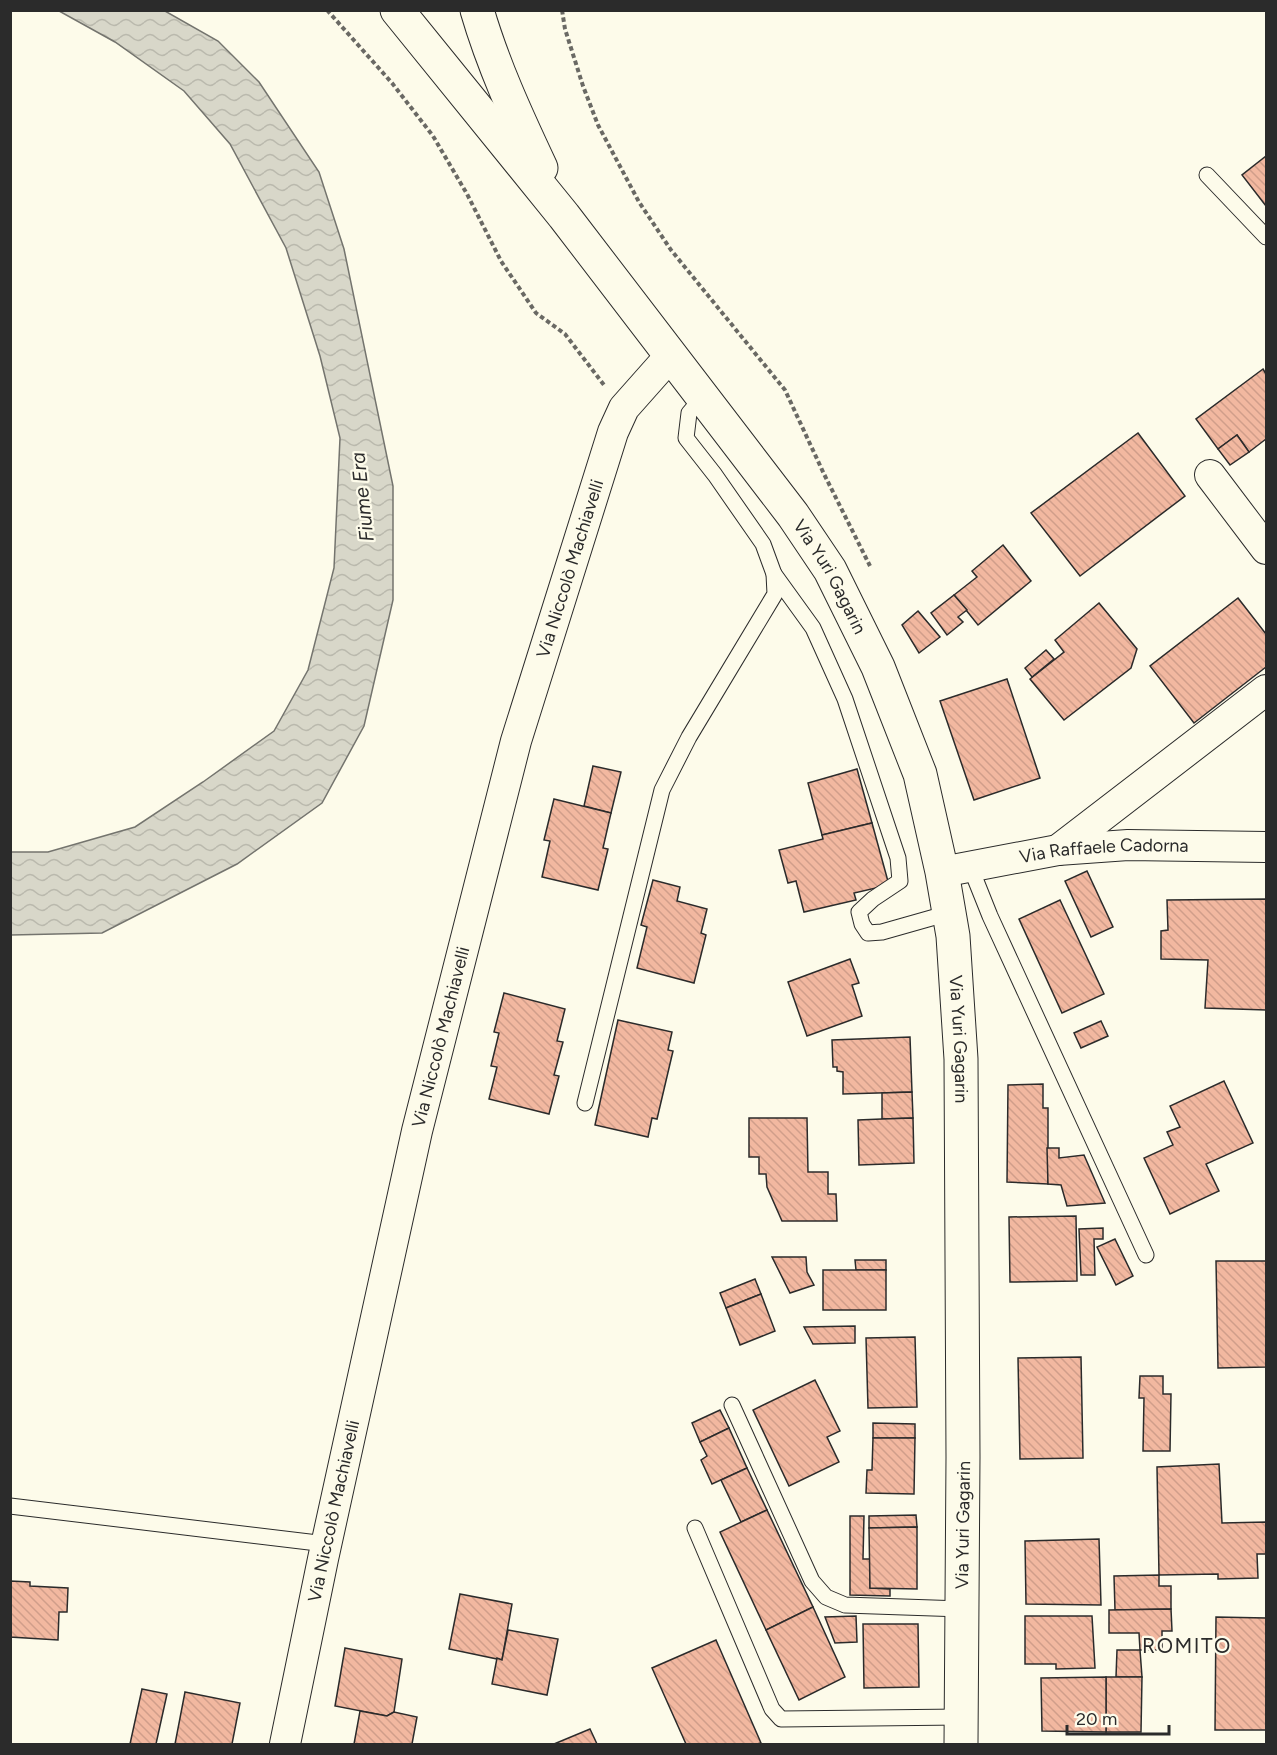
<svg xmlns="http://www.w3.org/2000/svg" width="1277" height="1755" font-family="Figtree,sans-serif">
<defs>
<pattern id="water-waves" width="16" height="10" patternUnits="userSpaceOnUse" patternTransform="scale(1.5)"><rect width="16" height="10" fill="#d8d7c9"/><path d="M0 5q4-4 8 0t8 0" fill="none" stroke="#bab9ad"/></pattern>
<pattern id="building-back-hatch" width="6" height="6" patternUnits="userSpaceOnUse" patternTransform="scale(1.5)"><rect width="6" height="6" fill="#f2b8a0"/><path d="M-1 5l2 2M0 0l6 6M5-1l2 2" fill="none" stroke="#d09e8a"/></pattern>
</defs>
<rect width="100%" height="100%" fill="#fdfbea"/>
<polygon fill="url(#water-waves)" stroke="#74746e" stroke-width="1.5" points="59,11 165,11 218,41 259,82 319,172 344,249 393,486 393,600 364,726 322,803 237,864 102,933 11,935 11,852 48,852 135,827 203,782 274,731 308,670 334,568 340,438 320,356 286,248 230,144 184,91 115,42"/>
<g fill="url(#building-back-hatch)" stroke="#2b2b2b" stroke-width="1.5">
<polygon points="1266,156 1266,206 1242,175"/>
<polygon points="1263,369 1266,374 1266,439 1249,452 1237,435 1218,449 1196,419"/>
<polygon points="1138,433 1185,496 1080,576 1031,513"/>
<polygon points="1237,435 1249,452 1230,465 1218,449"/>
<polygon points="1003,545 1031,581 978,625 954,595 977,577 972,571"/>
<polygon points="954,595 967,610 958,617 963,622 947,635 931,613"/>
<polygon points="1238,598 1266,634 1266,667 1194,723 1150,666"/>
<polygon points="1099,603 1137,649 1131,668 1064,720 1030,679 1064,652 1055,640"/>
<polygon points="918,611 940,637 919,653 902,625"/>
<polygon points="1046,650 1054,659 1032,677 1025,668"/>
<polygon points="1007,679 1040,778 974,800 940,701"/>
<polygon points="593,766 621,772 611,813 584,806"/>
<polygon points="857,769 872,823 822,835 808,783"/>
<polygon points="554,799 611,813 603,848 608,849 598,890 542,877 550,841 544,840"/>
<polygon points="872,823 889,885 854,893 856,900 804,912 796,881 788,883 779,850 823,839 822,835"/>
<polygon points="1087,871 1113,927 1091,937 1065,881"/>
<polygon points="653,880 680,887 677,901 707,909 701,933 706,935 694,983 637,968 647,927 641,925"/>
<polygon points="1266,899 1266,1010 1205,1008 1208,960 1161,959 1161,931 1168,930 1167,900"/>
<polygon points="1060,900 1104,994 1062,1013 1019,919"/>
<polygon points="850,959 859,983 852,985 862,1016 807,1036 788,982"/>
<polygon points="504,993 565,1009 557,1041 563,1042 554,1075 559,1076 549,1114 489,1099 497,1067 491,1066 499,1033 494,1032"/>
<polygon points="618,1020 672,1032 668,1050 673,1051 657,1119 652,1118 648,1137 595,1125"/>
<polygon points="1101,1021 1108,1036 1081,1048 1074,1033"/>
<polygon points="910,1037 912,1092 843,1094 843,1072 837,1071 837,1067 833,1067 832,1040"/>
<polygon points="1224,1081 1253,1143 1206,1164 1219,1191 1170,1214 1144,1158 1173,1145 1167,1132 1180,1127 1170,1106"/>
<polygon points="1043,1084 1043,1108 1048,1108 1048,1184 1007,1182 1008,1085"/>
<polygon points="912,1092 913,1118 882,1119 882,1093"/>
<polygon points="749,1118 807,1118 808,1172 828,1172 828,1194 836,1194 837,1221 782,1221 767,1187 766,1174 759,1174 759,1157 749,1157"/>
<polygon points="882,1119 913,1118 914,1163 859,1165 858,1120"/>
<polygon points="1047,1148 1059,1148 1059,1158 1084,1155 1105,1203 1067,1206 1061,1185 1048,1184"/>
<polygon points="1076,1216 1077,1281 1010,1282 1009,1217"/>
<polygon points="1103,1228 1103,1239 1094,1239 1095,1275 1081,1275 1079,1229"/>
<polygon points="1115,1239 1133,1276 1116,1285 1097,1247"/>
<polygon points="772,1257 806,1257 807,1272 814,1285 790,1293"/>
<polygon points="855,1260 886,1260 886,1270 856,1270"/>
<polygon points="1216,1261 1266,1261 1266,1367 1218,1368"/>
<rect x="823" y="1270" width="63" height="40"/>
<polygon points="755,1279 761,1294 726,1308 720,1293"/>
<polygon points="761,1294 775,1331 740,1345 726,1308"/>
<polygon points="855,1326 855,1343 813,1344 804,1327"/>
<polygon points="915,1337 917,1407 868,1408 866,1338"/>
<polygon points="1081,1357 1083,1458 1020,1459 1018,1358"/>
<polygon points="1140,1376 1163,1376 1163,1394 1171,1394 1170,1451 1143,1451 1144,1398 1139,1398"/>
<polygon points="815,1380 840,1431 827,1437 839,1462 789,1486 753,1410"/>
<polygon points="720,1410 729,1428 700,1442 692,1423"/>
<polygon points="873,1423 915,1424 915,1438 873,1438"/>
<polygon points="729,1428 747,1468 712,1484 701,1460 707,1456 700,1442"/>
<polygon points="873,1438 915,1438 914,1494 866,1493 867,1470 872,1470"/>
<polygon points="1219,1464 1222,1523 1266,1522 1266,1554 1257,1554 1258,1578 1218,1579 1218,1574 1159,1575 1157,1467"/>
<polygon points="747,1468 767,1510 741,1522 721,1480"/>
<polygon points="767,1510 813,1607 766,1630 720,1532"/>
<polygon points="916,1515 917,1527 869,1528 869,1516"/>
<polygon points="850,1516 864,1516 863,1559 870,1559 870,1588 890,1589 890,1596 850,1595"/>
<polygon points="917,1527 917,1589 870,1588 869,1528"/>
<polygon points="1099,1539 1101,1605 1026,1604 1025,1541"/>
<polygon points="1159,1575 1159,1586 1171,1586 1171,1609 1115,1610 1114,1576"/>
<polygon points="10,1581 30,1582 30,1586 68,1588 67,1612 59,1612 58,1640 10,1637"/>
<polygon points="460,1594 512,1604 502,1660 449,1649"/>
<polygon points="813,1607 845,1677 799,1700 766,1630"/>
<polygon points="1171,1609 1172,1631 1162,1631 1162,1650 1140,1650 1139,1633 1109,1633 1109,1610"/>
<polygon points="856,1616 857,1642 835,1643 825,1617"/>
<polygon points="1025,1616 1092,1616 1095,1668 1056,1669 1056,1664 1025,1664"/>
<polygon points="1216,1617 1266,1618 1266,1730 1215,1730"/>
<polygon points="863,1624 918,1624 919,1687 864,1688"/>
<polygon points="508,1630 558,1639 547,1695 492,1684 497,1658 502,1660"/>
<polygon points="716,1640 761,1743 757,1744 686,1744 652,1668"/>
<polygon points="345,1648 402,1659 394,1712 387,1716 335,1706"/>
<polygon points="1117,1650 1140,1650 1142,1677 1116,1677"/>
<polygon points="1106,1677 1142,1677 1141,1732 1106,1732"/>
<polygon points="1106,1677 1106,1732 1042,1731 1041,1678"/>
<polygon points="142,1689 167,1694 156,1744 130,1744"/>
<polygon points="185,1692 240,1703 232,1744 175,1744"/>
<polygon points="360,1711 387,1716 394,1712 417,1717 412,1744 354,1744"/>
<polygon points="590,1729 597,1744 554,1744"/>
</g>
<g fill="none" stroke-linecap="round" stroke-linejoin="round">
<defs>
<g id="lane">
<polyline points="1207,175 1266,237"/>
<polyline points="774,574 813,628 845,699 898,858 900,881 873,899 859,912 862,924 868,933 882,932 949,913"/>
<polyline points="970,866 990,916 1146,1255"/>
<polyline points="585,1103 662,790 689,737 775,594 774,574 763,544 715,475 686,438 689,413 702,398"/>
<polyline points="732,1405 812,1581 826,1597 845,1605 962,1609"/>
<polyline points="10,1506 326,1544"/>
<polyline points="695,1528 772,1709 781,1719 961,1717"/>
</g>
<g id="street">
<polyline points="1210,475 1266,549"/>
<polyline points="1058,850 1266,690"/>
<path id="s1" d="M942,872l116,-22 70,-5 138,2"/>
<path id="s2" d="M285,1744l38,-185 94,-428 99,-390 97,-309 11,-24 47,-53"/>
</g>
<g id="secondary">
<path id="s3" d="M397,10l167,206 229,299 37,55 48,97 42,107 22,98 11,64 8,123 2,398 -2,287"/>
<path d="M477,10c16,55 40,107 64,158"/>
</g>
</defs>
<use href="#lane" stroke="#2b2b2b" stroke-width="17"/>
<use href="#street" stroke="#2b2b2b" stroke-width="32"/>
<use href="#secondary" stroke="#2b2b2b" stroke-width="35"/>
<g stroke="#6a6964" stroke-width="4" stroke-dasharray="4.5 3" stroke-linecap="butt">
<polyline points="327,10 392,83 433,136 467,194 501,261 536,313 565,334 604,385"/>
<polyline points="562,10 565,29 583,86 598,125 639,202 671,250 785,390 824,474 870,566"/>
</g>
<use href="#lane" stroke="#fdfbea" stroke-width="15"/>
<use href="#street" stroke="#fdfbea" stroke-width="30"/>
<use href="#secondary" stroke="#fdfbea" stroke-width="33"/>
</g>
<g text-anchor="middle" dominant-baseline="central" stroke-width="4.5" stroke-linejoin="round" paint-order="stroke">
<g font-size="18" fill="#2b2b2b" stroke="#fdfbea">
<text stroke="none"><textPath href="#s2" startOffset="1210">Via Niccolò Machiavelli</textPath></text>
<text stroke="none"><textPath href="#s3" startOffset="714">Via Yuri Gagarin</textPath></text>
<text stroke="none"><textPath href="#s1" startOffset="164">Via Raffaele Cadorna</textPath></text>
<text stroke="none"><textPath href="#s2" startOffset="724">Via Niccolò Machiavelli</textPath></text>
<text stroke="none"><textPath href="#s3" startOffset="1200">Via Yuri Gagarin</textPath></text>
<text stroke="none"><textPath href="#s2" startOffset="238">Via Niccolò Machiavelli</textPath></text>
<text transform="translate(963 1525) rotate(-89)">Via Yuri Gagarin</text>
</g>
<g font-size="20" font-style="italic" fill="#2b2b2b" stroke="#fdfbea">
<text transform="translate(362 497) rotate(-96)">Fiume Era</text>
</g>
<g font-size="21" letter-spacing="1.5" fill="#2b2b2b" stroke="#fdfbea">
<text x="1187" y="1645">ROMITO</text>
</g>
</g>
<rect width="1277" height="1755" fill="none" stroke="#2b2b2b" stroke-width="24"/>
<path d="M1067 1725v9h102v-9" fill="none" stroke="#2b2b2b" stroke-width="3"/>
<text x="1076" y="1725" font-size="18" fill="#2b2b2b" stroke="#fdfbea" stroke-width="4.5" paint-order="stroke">20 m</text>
</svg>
